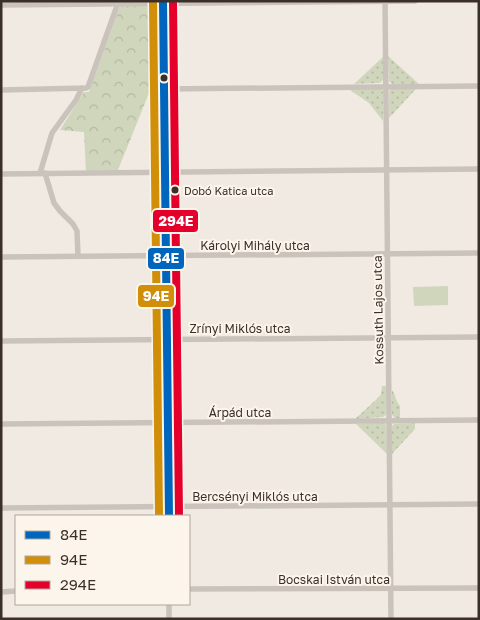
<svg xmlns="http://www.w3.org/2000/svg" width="480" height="620" font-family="'Golos Text',sans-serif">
<defs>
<pattern id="grass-dots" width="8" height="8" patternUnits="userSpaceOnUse" patternTransform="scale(1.25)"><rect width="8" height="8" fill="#d0d6bc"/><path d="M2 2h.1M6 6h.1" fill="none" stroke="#b4b8a2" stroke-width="1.8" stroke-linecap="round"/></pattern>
<pattern id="park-crowns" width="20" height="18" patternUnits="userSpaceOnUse" patternTransform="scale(1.25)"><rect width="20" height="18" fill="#d0d6bc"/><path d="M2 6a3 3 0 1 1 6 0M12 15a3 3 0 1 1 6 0" fill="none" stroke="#b4b8a2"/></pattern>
</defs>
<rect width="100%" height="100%" fill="#f0eae3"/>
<g fill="url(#grass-dots)">
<polygon points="388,56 419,84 392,84 389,81"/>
<polygon points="383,57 383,80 380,83 354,84"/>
<polygon points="381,89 383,91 383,121 369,103 350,90"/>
<polygon points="391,89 416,89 389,118 389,91"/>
<polygon points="382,386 386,386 386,415 383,417 355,419 379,397 381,394"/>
<path d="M392,390c4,5 3,10 8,16v12h-5l-3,-3z"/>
<polygon points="384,423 386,425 387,454 356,424"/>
<polygon points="415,423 415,429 392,454 392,426 394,424"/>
</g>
<polygon fill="url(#park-crowns)" points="161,5 160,93 149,93 118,170 86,171 84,132 60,130 84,92 89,92 120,6"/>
<polygon fill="#d0d6bc" points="448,286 448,305 414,306 413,287"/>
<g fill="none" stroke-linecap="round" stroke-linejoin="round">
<g stroke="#c9c3bc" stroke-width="5.5">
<polyline points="163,1 169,516"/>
<polyline points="385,1 391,619"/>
<polyline points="1,5 415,1"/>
<polyline points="164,89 479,86"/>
<polyline points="1,90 86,88 88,87 118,3"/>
<polyline points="40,173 52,133 76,100 82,88"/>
<polyline points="45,173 54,203 60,211 73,224 77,231 78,256"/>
<polyline points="1,174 479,169"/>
<polyline points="1,257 479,253"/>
<polyline points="1,341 479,337"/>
<polyline points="1,424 479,420"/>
<polyline points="1,508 479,504"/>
<polyline points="189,589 479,588"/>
<polyline points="1,592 16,591"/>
<polyline points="169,604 169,619"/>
</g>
<defs>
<polyline id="bus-1" points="163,1 169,516"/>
<polyline id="bus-2" points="153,1 159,516"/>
<polyline id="bus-3" points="173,1 179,516"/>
</defs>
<use href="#bus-1" stroke="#fcf5eb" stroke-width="11"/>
<use href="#bus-2" stroke="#fcf5eb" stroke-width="11"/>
<use href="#bus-3" stroke="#fcf5eb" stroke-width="11"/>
<use href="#bus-1" stroke="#0065bd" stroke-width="8"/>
<use href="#bus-2" stroke="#d18e08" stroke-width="8"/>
<use href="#bus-3" stroke="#e4002b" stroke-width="8"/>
</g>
<g fill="#3b3029" stroke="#fcf5eb" stroke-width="2">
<circle cx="164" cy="78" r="4.5"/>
<circle cx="175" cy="190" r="4.5"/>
</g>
<g text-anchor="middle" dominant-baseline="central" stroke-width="4" stroke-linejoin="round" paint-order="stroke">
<g font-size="11" fill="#3b3029" stroke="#fcf5eb" text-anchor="start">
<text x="184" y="190">Dobó Katica utca</text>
</g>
<g font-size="12" fill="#3b3029" stroke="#fcf5eb">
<text x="255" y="245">Károlyi Mihály utca</text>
<text transform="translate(378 310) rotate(-91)">Kossuth Lajos utca</text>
<text x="240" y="328">Zrínyi Miklós utca</text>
<text x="240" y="412">Árpád utca</text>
<text x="255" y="496">Bercsényi Miklós utca</text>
<text x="334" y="579">Bocskai István utca</text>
</g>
</g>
<g stroke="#fcf5eb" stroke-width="2">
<rect x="152" y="209" width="47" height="24" rx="5" fill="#e4002b"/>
<rect x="147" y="247" width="38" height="23" rx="5" fill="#0065bd"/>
<rect x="137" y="284" width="38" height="24" rx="5" fill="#d18e08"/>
</g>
<g font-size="14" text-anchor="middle" font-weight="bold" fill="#fff">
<text x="176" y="226">294E</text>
<text x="166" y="263">84E</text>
<text x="156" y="301">94E</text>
</g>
<rect width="480" height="620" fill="none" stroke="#3b3029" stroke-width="5"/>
<rect x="15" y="515" width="175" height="90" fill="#fcf5eb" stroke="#afa69d"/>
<rect x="25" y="531" width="25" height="8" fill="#0065bd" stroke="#afa69d"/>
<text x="60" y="540" font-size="15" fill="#3b3029">84E</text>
<rect x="25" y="556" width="25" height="8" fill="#d18e08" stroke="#afa69d"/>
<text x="60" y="565" font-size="15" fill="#3b3029">94E</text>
<rect x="25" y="581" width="25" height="8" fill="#e4002b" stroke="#afa69d"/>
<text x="60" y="590" font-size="15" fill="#3b3029">294E</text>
</svg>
